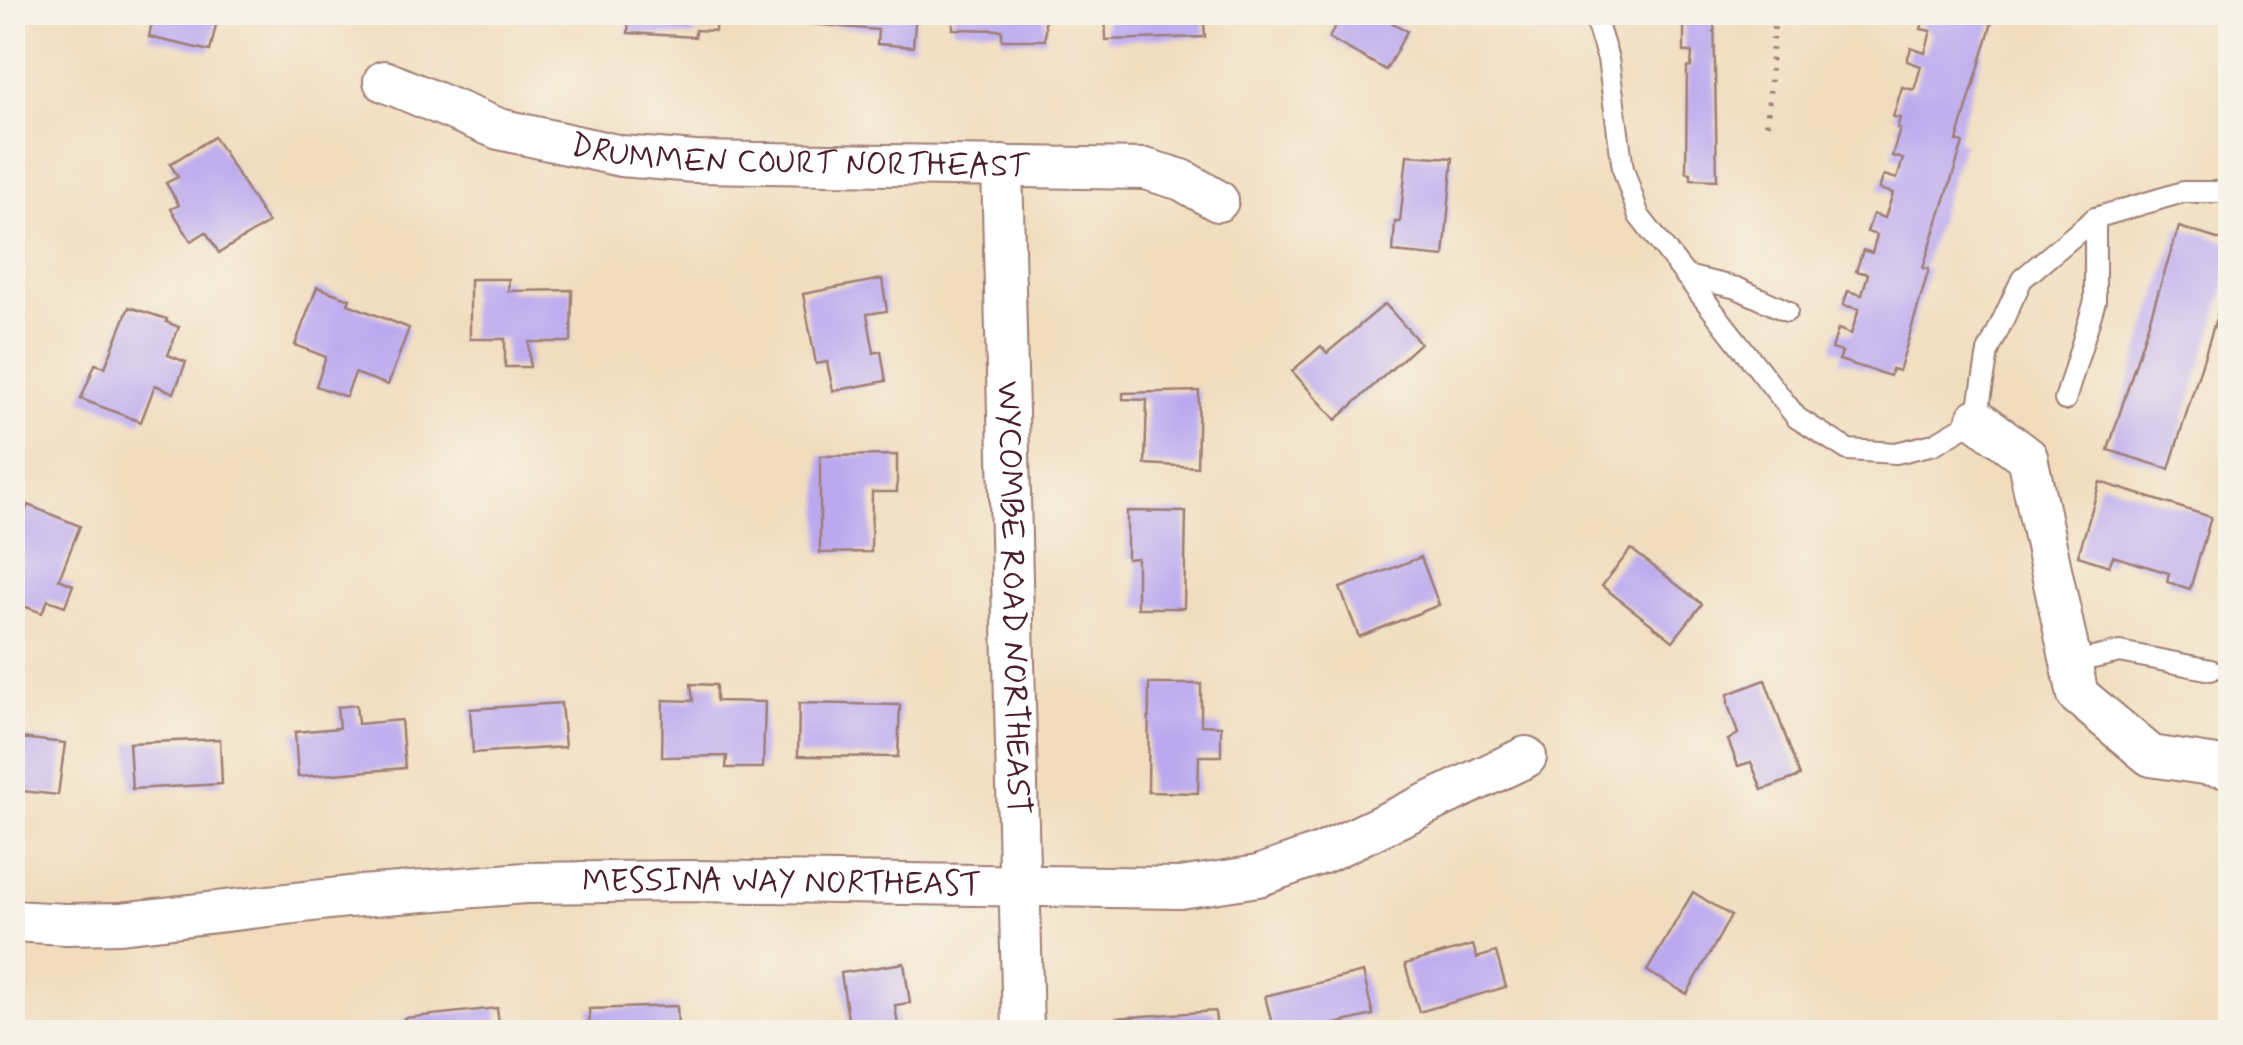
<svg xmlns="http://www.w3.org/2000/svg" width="2243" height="1045" font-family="Mynerve,sans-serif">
<rect width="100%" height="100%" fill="#f7f3e8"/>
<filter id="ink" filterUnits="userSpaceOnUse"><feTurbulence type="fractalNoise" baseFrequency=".01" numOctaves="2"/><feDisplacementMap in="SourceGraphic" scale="20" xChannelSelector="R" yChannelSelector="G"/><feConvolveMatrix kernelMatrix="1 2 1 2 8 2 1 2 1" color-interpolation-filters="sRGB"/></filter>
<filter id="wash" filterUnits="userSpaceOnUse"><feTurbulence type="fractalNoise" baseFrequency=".0048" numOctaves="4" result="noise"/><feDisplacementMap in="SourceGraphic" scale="40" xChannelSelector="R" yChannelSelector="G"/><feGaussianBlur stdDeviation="2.25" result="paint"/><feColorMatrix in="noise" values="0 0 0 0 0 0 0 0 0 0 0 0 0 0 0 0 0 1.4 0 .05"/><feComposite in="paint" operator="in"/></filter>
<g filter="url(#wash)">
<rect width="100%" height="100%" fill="#f1ddbd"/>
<g id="blocks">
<g fill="#bba9ef">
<polygon points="154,12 219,12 210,51 149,37"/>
<polygon points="629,12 716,12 715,31 695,30 695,37 628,33"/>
<polygon points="812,12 916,12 913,47 877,44 878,30 811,24"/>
<polygon points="953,12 1045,12 1045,40 1002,40 1002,30 953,29"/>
<polygon points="1105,12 1203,12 1205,37 1106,40"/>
<polygon points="1314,12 1373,12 1407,31 1386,70 1329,38 1336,25"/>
<polygon points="1684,12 1714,12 1717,180 1691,179 1691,173 1686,172 1687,68 1691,67 1692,52 1684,52"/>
<polygon points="1926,12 1995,12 1957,141 1963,143 1923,268 1929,269 1899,371 1892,369 1890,376 1839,360 1842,352 1832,349 1838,329 1851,334 1859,309 1843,305 1848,291 1862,295 1868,274 1856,271 1863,250 1872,253 1877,235 1867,232 1873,214 1885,218 1893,193 1879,189 1884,175 1897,179 1903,159 1892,156 1900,129 1897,128 1900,118 1893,117 1902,87 1914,90 1921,66 1907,61 1911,48 1925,53 1931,31 1921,29"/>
<polygon points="214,137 268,223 219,253 206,232 191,241 171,209 179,205 166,183 178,177 170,164"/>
<polygon points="1407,155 1453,158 1444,257 1393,252 1395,222 1400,222"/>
<polygon points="2179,227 2230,243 2230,274 2169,469 2108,450"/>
<polygon points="470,279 509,279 508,291 572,290 571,342 529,342 530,367 505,367 505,339 470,339"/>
<polygon points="882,279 887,311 867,314 874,353 881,351 886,381 833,391 827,362 816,364 803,294"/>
<polygon points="317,287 350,299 348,304 409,328 388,385 355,373 346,397 316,386 326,357 295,345"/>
<polygon points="1385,304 1420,343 1336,420 1292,371 1321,346 1327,353"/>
<polygon points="129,307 167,319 166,322 179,327 168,355 186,362 174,393 155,385 141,422 81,399 95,364 105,367"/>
<polygon points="1199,391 1197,467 1145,464 1147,400 1123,399 1123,393"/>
<polygon points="897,455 897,492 872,492 871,552 820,553 820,456"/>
<polygon points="2100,482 2211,517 2190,589 2167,582 2169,573 2113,556 2109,566 2078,556"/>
<polygon points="28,505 80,526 59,579 73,585 65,606 48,600 42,613 12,602 12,544"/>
<polygon points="1127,511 1186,512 1184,608 1137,608 1137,558 1127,559"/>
<polygon points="1631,549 1702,604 1673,641 1602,586"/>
<polygon points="1421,557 1439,605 1359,637 1340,588"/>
<polygon points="1765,680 1800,776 1762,790 1751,762 1738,766 1728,740 1738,734 1728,705 1728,694"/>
<polygon points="691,684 716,685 716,701 765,702 763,768 726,768 727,756 662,757 663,700 693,701"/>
<polygon points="1149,684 1201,684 1201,725 1221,726 1221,756 1199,756 1198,793 1148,792"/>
<polygon points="561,703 565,747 473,753 470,709"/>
<polygon points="799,703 900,705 898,757 798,756"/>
<polygon points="356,705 358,724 401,720 405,768 298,777 295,732 339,728 337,707"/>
<polygon points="12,737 65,743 58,795 12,790"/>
<polygon points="220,739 222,784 132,789 129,743"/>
<polygon points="1693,892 1731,916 1687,994 1647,971"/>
<polygon points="1473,945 1477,958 1496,952 1506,987 1419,1012 1405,964"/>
<polygon points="904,963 910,1003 895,1005 899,1032 850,1032 841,973"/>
<polygon points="1363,972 1373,1015 1301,1032 1274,1032 1265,996"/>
<polygon points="677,1006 678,1032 590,1032 589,1009"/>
<polygon points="497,1008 500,1032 405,1032 404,1018"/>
<polygon points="1215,1011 1217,1032 1117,1032 1116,1018"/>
</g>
</g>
</g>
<g filter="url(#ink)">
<use href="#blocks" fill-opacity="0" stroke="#9e7e74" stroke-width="2.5"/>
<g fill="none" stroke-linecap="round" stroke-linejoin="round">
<defs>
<g id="service">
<polyline points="1593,12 1608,59 1623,169 1639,216 1797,418 1848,450 1896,453 1934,444 1977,419 1988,352 2022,279 2095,218 2183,192 2230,192"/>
<polyline points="1686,276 1737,288 1787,311"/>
<polyline points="2065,400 2095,301 2095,218"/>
<polyline points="2071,663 2120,652 2211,670"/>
</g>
<g id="minor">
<path id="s1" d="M384,81l115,48 122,27 74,6 450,7 37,11 36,21"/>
<path id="s2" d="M1002,166l21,866"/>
<polyline points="1977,419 2027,457 2078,695 2151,756 2230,768"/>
<path id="s3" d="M12,921l54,3 54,-1 228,-26 177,-14 165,-2 490,7 78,-12 65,-23 203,-96"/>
</g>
</defs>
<use href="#service" stroke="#9e7e74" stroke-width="24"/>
<use href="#minor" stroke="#9e7e74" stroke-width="44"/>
<polyline stroke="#9e7e74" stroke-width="6" stroke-dasharray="2.5 8" stroke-linecap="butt" points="1767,124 1775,12"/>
<use href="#service" stroke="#fff" stroke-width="20"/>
<use href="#minor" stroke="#fff" stroke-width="40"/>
</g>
</g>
<g text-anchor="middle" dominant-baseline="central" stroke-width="8" stroke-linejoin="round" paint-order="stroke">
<g font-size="32" fill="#4a1f2b" stroke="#f7f3e8">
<text stroke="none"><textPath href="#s1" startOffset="428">DRUMMEN COURT NORTHEAST</textPath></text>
<text stroke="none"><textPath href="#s2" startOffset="432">WYCOMBE ROAD NORTHEAST</textPath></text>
<text stroke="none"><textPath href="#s3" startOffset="772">MESSINA WAY NORTHEAST</textPath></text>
</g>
</g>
<rect width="2243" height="1045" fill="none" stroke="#f7f3e8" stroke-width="50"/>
</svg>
